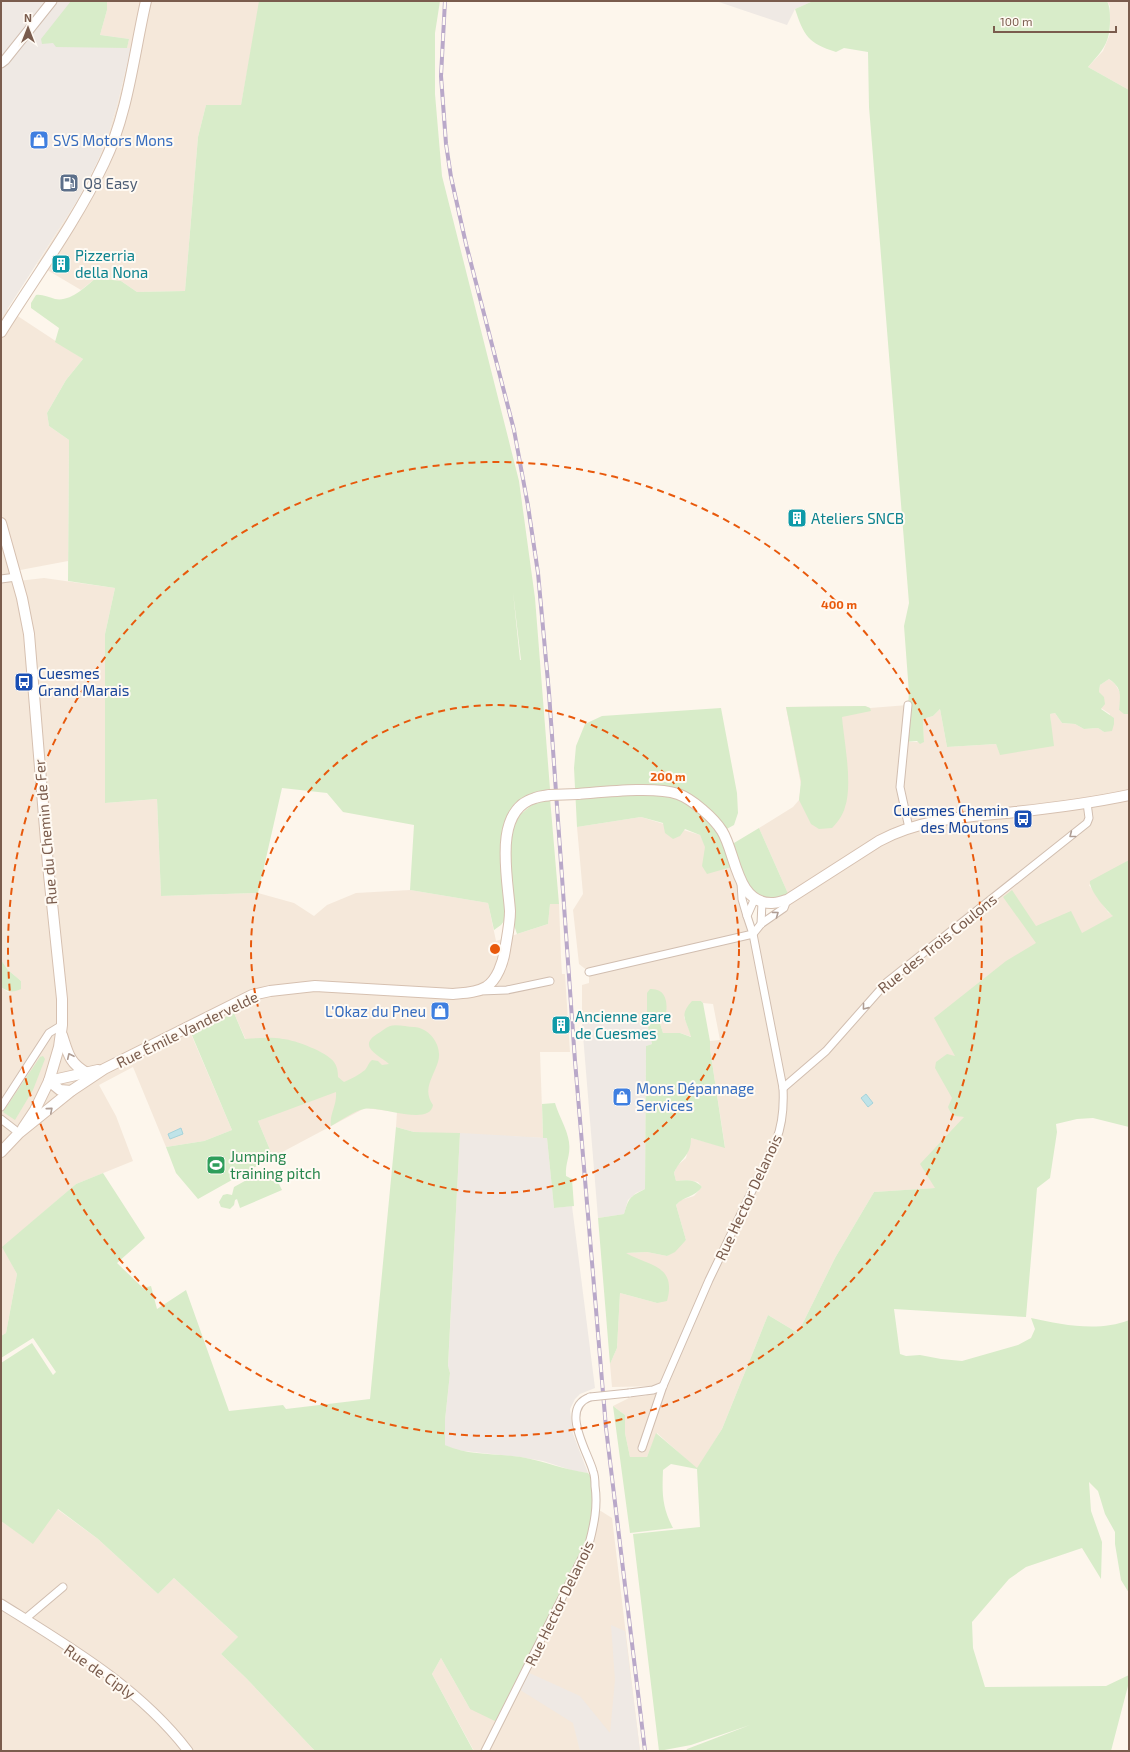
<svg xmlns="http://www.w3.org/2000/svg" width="1130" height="1752" font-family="'Exo 2',sans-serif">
<rect width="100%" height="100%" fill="#fdf6ec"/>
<g fill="#f5e8da">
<polygon points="107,1 260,1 241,105 206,105 198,137 185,291 137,292 121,281 96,278 81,290 37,264 77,201 96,165 107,139 118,102 131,48 127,48 129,39 100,35 107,10"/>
<polygon points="1107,1 1129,1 1129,90 1088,67 1103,51 1110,34 1110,6"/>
<polygon points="7,309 83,359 66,380 47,413 49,426 69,440 68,561 15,571 18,581 44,578 115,588 105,634 105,803 157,799 161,896 258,893 294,903 314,916 327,905 356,893 410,890 488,903 496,941 548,924 550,904 559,904 561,957 562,974 565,974 570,1052 540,1052 543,1138 414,1132 396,1127 397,1112 365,1108 273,1157 258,1121 278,1113 234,1013 191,1034 232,1130 204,1141 166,1147 133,1067 99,1085 116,1116 133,1161 76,1184 3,1247 17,1274 6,1333 1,1336 1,987 8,992 21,981 8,970 1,960 1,319"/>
<polygon points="1109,679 1115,684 1121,694 1119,710 1128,714 1129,717 1129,860 1089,885 1108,912 1114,916 1062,945 981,1080 936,1188 874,1192 835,1258 798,1333 768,1315 722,1429 697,1469 657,1433 647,1457 630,1457 625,1433 625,1415 613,1406 631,1397 645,1396 660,1389 662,1386 612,1387 610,1364 617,1348 620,1293 657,1303 625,1253 647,1252 667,1256 686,1240 676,1205 681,1200 694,1196 702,1187 698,1182 687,1180 676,1181 674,1173 677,1166 686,1158 691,1138 725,1147 710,1049 710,1041 720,1040 713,1004 703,1003 701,1001 684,1017 692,1037 680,1033 663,1033 659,1020 666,1013 647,993 647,1023 582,1023 582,985 589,983 589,972 579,964 573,910 583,894 577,827 641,817 700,835 706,847 735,866 753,933 790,898 759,828 793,807 799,800 801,785 786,707 865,706 870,708 908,705 905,742 924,742 923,719 933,716 940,709 947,747 996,744 1000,754 1051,724 1050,714 1055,713 1062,723 1075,724 1084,729 1098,728 1104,732 1110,714 1101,708 1099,692 1100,685"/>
<polygon points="596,1508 612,1518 640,1751 474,1751 432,1674 441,1658 470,1709"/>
<polygon points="57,1509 98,1539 158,1594 174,1578 239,1638 221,1654 247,1679 315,1751 1,1751 1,1521 33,1543"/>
</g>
<g fill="#efe9e4">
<polygon points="1,1 102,1 100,35 129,39 127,48 131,48 118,102 107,139 96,165 77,201 1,319"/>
<polygon points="716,1 813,1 795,9 787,25"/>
<polygon points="582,1023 647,1023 652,1044 646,1046 645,1189 636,1193 628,1200 624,1214 598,1218"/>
<polygon points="460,1133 547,1138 554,1208 572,1206 595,1388 580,1394 575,1399 570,1409 573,1434 588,1473 574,1471 543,1461 520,1457 455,1450 445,1445 445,1420 450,1373 448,1367"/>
<polygon points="611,1625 625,1631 640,1751 580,1751 573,1723 517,1688 525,1671 580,1696 610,1733 615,1680"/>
</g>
<g fill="#d8ecc9" fill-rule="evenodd">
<polygon points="71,1 107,1 107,10 100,35 129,39 127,48 56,47 53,43 42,44 41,39"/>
<path d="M259,1h181l-5,32v61l7,82 77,305 16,117 15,191c-13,3 -33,7 -39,20 -3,4 -2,11 -2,15 16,-11 19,-21 41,-26l9,106h-9l-2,20 -31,10 -7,-21 -9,12 -7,5 -6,-27 -78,-13 4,-65 -71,-13 -16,-19 -45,-5 -24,105 -97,3 -4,-97 -52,4v-169l10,-46 -47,-7 1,-141 -20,-14 -2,-13 19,-33 17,-21 -28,-17 4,-14 -28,-20v-5l5,-8c6,-1 12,2 19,4 16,3 30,-12 41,-21l25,3 16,11 48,-1 13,-154 8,-32h35zM513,592l8,68h-1z"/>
<path d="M813,1h294c3,6 3,12 3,19 0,23 -7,30 -22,47l41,23v627l-1,-3h-4l-5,-4c1,-15 4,-21 -10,-31l-9,6 -1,7 5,5 1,7 -4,5 13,9v6l-2,7 -8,1 -6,-4 -14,1 -9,-5 -13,-1 -7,-10 -5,1 4,32 -54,9 -4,-11 -49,3 -7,-38 -7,7 -10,3 1,23 -4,2 -3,-3 -12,1 4,-49 -5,-67 5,-23 -40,-496 -1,-55 -24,-4 -8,4c-28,-9 -32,-16 -41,-43z"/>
<path d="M865,706l5,2 1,3 -29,6c2,24 11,67 3,90 -2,8 -7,15 -13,21l-13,1 -8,-5 -12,-24 2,-19 -15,-74z"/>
<polygon points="721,708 737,793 738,813 734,825 723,831 729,846 759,828 790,898 755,898 735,866 707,874 702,866 705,847 700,835 685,829 680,836 673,839 665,833 663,823 641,817 577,827 574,768 576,746 585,724 602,716"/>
<path d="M1129,860v267l-36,-9 -16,1 -21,5 1,8 -7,46 -13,10 -11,129 -132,-8 6,45 6,2 14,-1 21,4 21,2 56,-16 13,-7 4,-9 -4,-11c31,7 68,14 98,2v273l-8,-13 -6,-36v-12l-10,-18 -7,-23 -9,-9 2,29 11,31 -1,37 -19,-31 -56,19 -17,12 -37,43 1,26 12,39 121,-1 23,-11v7l-18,69h-425l1,-2 63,-24 -59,20 -32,6 -26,-217 67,-7 -3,-58 -26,-5 -8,6c-1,23 -1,37 10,58l-43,5 -17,-127 12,9v18l5,24h17l9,-24 41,35 25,-39 46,-114 30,18 37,-75 39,-66 61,-4 -15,-24 44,-47c-9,-1 -12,0 -16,-10l4,-9 -17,-30 1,-6 11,-8 8,2 -21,-38 72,-57 30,-18 -33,-46 9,-7 24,36 35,-15 11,22 31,-17c-6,-5 -25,-27 -23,-35z"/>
<path d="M1,960l7,10 13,11v8c-8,4 -13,3 -20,-2z"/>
<path d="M650,989c15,-1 18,12 16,24l-7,7 4,13h17l11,4c-4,-17 -13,-21 1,-36h9l2,2 7,38v8l15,99 -34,-10c0,19 -11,20 -17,35l2,8c10,-1 19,-2 26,6 -7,10 -18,9 -26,18l10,35 -11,12 -8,4 -20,-4 -21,1c23,13 51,12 41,48l-10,2 -37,-10 -3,55 -7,16 -12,-146 26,-4c5,-16 5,-17 21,-25l1,-143 6,-2 -5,-21v-30z"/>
<path d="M234,1013l11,26c13,-1 26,-2 38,0 12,1 44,13 51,23 3,4 4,9 4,15l6,5c7,-3 15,-7 21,-12 3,-3 3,-7 7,-10l6,1 4,4 7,-1c-10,-9 -32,-17 -12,-30 4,-2 8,-6 13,-8 6,-2 17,1 24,1 16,1 29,19 24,35 -5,16 -16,27 -5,43 -3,22 -54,0 -69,4 -10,2 -24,12 -33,17 -2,-12 6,-20 5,-34l-78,29 15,36 -75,42 -22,-26 -10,-26 38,-6 28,-11 -41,-97z"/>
<polygon points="43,1056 45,1059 33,1090 15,1120 3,1112 40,1057"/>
<path d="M555,1103c4,14 12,25 14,39 2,14 -4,20 -3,34l6,3 2,27 -20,2 -7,-70h-4l-1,-34z"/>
<path d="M396,1127l18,5 46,1 -12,233 2,7 -5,47v25c23,11 51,8 76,12 23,4 44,13 67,16l7,9 -3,50 -93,191 -29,-14 -29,-51 -9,16 41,76v1h-158l-68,-72 -26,-25 17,-17 -64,-59 -16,16 -60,-55 -40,-30 -25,35 -32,-23v-158l31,-20 21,32 3,-3 -23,-34 -32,20v-22l5,-3 11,-59 -15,-27 74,-63 27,-11 42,65 -28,25 26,25 8,-2 6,23 29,-19 43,121 54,-6 3,4 84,-10z"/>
<polygon points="266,1169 272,1170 282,1190 240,1208 237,1199 235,1200 234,1205 230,1209 221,1207 219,1202 223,1195 227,1194 232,1195 234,1187"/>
</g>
<g fill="#bfe3e8" stroke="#a5d3da">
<polygon points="866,1094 873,1103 868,1107 861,1098"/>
<polygon points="181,1128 183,1134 170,1139 168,1134"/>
</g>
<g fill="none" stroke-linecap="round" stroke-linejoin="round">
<defs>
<g id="minor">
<polyline points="1,579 16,577"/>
<polyline points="908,705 900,787 909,828"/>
<polyline points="741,883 742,899 747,916"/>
<polyline points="761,924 762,902"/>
<polyline points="589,972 753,934 761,924 784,908 787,900"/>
<polyline points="480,991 507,990 550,981"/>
<polyline points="783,1088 826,1051 887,982 1087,823 1089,818 1087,803"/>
<polyline points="1,1107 49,1033 62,1025"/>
<polyline points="1,1119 19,1133"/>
<polyline points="629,1393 653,1390 663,1386"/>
<path d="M642,1448l21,-62 46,-106 67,-139c7,-18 8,-34 7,-53l-30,-154 -6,-18 8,-18"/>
<polyline points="25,1619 63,1587"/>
<path d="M485,1751l104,-207c5,-19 9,-38 6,-58 0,-5 0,-10 -2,-15 -5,-19 -34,-63 -3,-74"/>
</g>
<g id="tertiary">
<polyline points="1,63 5,60 52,1"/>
<path d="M1,1604c67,42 138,83 187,147"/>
</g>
<g id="secondary">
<path d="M1,332c35,-56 75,-110 103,-169 24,-49 30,-110 42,-162"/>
<polyline points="1,523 22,598 29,634 48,865 62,999 62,1025 59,1047 49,1081 35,1110 23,1128"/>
<path d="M578,794c26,-2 77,-8 100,0 14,5 36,24 44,37 14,22 14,73 50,72 5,0 10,-2 15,-3l92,-59c42,-23 89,-24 136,-29 38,-4 76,-9 114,-17"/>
<path d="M62,1035c6,18 7,28 25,38"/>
<polyline points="49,1081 98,1070"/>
<polyline points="49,1081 60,1090 71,1091"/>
<path d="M1,1152l18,-19 52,-42 33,-22 148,-74 18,-4 45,-5 138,8c11,-1 23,-1 33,-7 11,-7 17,-24 19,-37 2,-13 5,-26 5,-39 -2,-32 -18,-101 25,-113 5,-2 10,-2 15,-3"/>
</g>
</defs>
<use href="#minor" stroke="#d1beb0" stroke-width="9"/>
<use href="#tertiary" stroke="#d1beb0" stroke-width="11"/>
<use href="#secondary" stroke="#d6c0b0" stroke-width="12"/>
<use href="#minor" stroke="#fff" stroke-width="7"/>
<use href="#tertiary" stroke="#fff" stroke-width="9"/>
<use href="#secondary" stroke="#fff" stroke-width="10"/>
<defs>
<polyline id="rail" points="445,1 441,76 446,144 451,177 466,244 514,430 528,506 538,573 549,693 575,1061 606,1428 645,1751"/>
</defs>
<use href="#rail" stroke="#b9a8c9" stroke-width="4"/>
<use href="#rail" stroke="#fffaf3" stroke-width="2.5" stroke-dasharray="8" stroke-linecap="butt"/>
<defs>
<polyline id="minor-bridge" points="590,1397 629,1393"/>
<polyline id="secondary-bridge" points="550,795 578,794"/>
</defs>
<use href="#minor-bridge" stroke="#d1beb0" stroke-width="9" stroke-linecap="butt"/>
<use href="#secondary-bridge" stroke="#d6c0b0" stroke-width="12" stroke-linecap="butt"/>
<use href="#minor-bridge" stroke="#fff" stroke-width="7"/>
<use href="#secondary-bridge" stroke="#fff" stroke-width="10"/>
</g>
<defs><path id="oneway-chevron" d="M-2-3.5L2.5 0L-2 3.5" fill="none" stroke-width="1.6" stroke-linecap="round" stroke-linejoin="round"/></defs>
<g stroke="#af9d94">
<use href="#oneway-chevron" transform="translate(1072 835) rotate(142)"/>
<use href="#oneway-chevron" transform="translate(776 914) rotate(-36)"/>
<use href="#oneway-chevron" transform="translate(865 1007) rotate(129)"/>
<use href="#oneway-chevron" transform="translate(70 1056) rotate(-115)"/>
<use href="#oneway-chevron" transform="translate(50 1110) rotate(-40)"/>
</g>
<g fill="none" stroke="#e8590c" stroke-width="2" stroke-dasharray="7 5">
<circle cx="495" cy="949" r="244"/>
<circle cx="495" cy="949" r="487"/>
</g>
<defs>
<symbol id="shop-square" viewBox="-11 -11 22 22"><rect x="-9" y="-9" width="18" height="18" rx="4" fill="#3f7fe0" stroke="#fffaf3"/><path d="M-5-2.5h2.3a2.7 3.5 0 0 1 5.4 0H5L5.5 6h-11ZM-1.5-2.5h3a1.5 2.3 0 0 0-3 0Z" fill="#fff"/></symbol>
<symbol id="fuel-square" viewBox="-11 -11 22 22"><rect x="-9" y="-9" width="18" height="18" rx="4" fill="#5c6f8a" stroke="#fffaf3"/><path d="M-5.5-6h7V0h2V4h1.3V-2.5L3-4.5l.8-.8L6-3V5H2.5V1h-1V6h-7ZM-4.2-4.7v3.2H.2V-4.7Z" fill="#fff"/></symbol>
<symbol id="building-square" viewBox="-11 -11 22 22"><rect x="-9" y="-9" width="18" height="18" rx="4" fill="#0f9aa8" stroke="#fffaf3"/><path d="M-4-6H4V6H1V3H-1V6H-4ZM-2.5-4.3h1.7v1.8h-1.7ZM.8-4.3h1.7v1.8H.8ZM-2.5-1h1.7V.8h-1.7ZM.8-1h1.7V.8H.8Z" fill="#fff"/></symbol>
<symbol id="bus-square" viewBox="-11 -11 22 22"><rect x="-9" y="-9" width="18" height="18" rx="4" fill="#1a4fb4" stroke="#fffaf3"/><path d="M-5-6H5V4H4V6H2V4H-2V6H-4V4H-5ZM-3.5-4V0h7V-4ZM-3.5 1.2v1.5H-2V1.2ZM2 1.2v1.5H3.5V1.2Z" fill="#fff"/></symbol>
<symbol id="stadium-square" viewBox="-11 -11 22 22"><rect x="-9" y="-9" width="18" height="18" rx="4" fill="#2e9e5b" stroke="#fffaf3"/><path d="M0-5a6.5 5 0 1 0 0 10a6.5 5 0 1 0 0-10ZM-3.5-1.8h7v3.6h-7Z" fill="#fff"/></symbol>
</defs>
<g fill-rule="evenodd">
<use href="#shop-square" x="28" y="129" width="22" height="22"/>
<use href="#fuel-square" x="58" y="172" width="22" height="22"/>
<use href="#building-square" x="50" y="253" width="22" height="22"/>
<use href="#building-square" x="786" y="507" width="22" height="22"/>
<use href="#bus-square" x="13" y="671" width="22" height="22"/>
<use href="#bus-square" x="1012" y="808" width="22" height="22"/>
<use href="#shop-square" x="429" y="1000" width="22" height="22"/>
<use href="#building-square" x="550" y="1014" width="22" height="22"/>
<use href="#shop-square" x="611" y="1086" width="22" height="22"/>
<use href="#stadium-square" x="205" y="1154" width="22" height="22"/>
</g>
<g text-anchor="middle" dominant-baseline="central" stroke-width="4" stroke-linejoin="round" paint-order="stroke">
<g font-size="15" fill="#366cbe" stroke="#fffaf3" text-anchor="start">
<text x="53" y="140">SVS Motors Mons</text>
<text x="426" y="1011" text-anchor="end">L'Okaz du Pneu</text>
<text x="636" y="1088">Mons Dépannage<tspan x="636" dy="17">Services</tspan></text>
</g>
<g font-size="15" fill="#4e5e75" stroke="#fffaf3" text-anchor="start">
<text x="83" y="183">Q8 Easy</text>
</g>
<g font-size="15" fill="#0d838f" stroke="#fffaf3" text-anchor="start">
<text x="75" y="255">Pizzerria<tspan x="75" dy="17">della Nona</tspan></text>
<text x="811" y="518">Ateliers SNCB</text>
<text x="575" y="1016">Ancienne gare<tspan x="575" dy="17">de Cuesmes</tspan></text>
</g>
<g font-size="15" fill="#164399" stroke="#fffaf3" text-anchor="start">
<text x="38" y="673">Cuesmes<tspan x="38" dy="17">Grand Marais</tspan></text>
<text x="1009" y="810" text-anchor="end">Cuesmes Chemin<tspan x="1009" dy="17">des Moutons</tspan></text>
</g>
<g font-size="15" fill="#7a5c4d" stroke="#fffaf3">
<text transform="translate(45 832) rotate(-95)">Rue du Chemin de Fer</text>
<text transform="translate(937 943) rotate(-39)">Rue des Trois Coulons</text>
<text transform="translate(187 1029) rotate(-26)">Rue Émile Vandervelde</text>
<text transform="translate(748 1197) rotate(-65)">Rue Hector Delanois</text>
<text transform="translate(559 1603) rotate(-64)">Rue Hector Delanois</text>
<text transform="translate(100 1671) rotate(35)">Rue de Ciply</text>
</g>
<g font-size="15" fill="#27864d" stroke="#fffaf3" text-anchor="start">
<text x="230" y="1156">Jumping<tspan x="230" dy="17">training pitch</tspan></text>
</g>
</g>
<circle cx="495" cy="949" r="6" fill="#e8590c" stroke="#fffaf3" stroke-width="2"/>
<g font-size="12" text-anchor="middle" font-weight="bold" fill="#e8590c" stroke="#fffaf3" stroke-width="4" stroke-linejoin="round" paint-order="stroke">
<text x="839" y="609">400 m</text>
<text x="668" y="781">200 m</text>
</g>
<rect width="1130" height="1752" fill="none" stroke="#7a5c4d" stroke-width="4"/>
<g transform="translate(28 28)" stroke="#fffaf3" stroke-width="3" paint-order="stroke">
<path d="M0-3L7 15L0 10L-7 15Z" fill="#7a5c4d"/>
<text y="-6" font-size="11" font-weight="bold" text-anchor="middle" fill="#7a5c4d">N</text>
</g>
<path d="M994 26v6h122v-6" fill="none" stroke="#7a5c4d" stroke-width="2"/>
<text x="1000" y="26" font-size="12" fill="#7a5c4d" stroke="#fffaf3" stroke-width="3" paint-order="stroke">100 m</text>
</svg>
